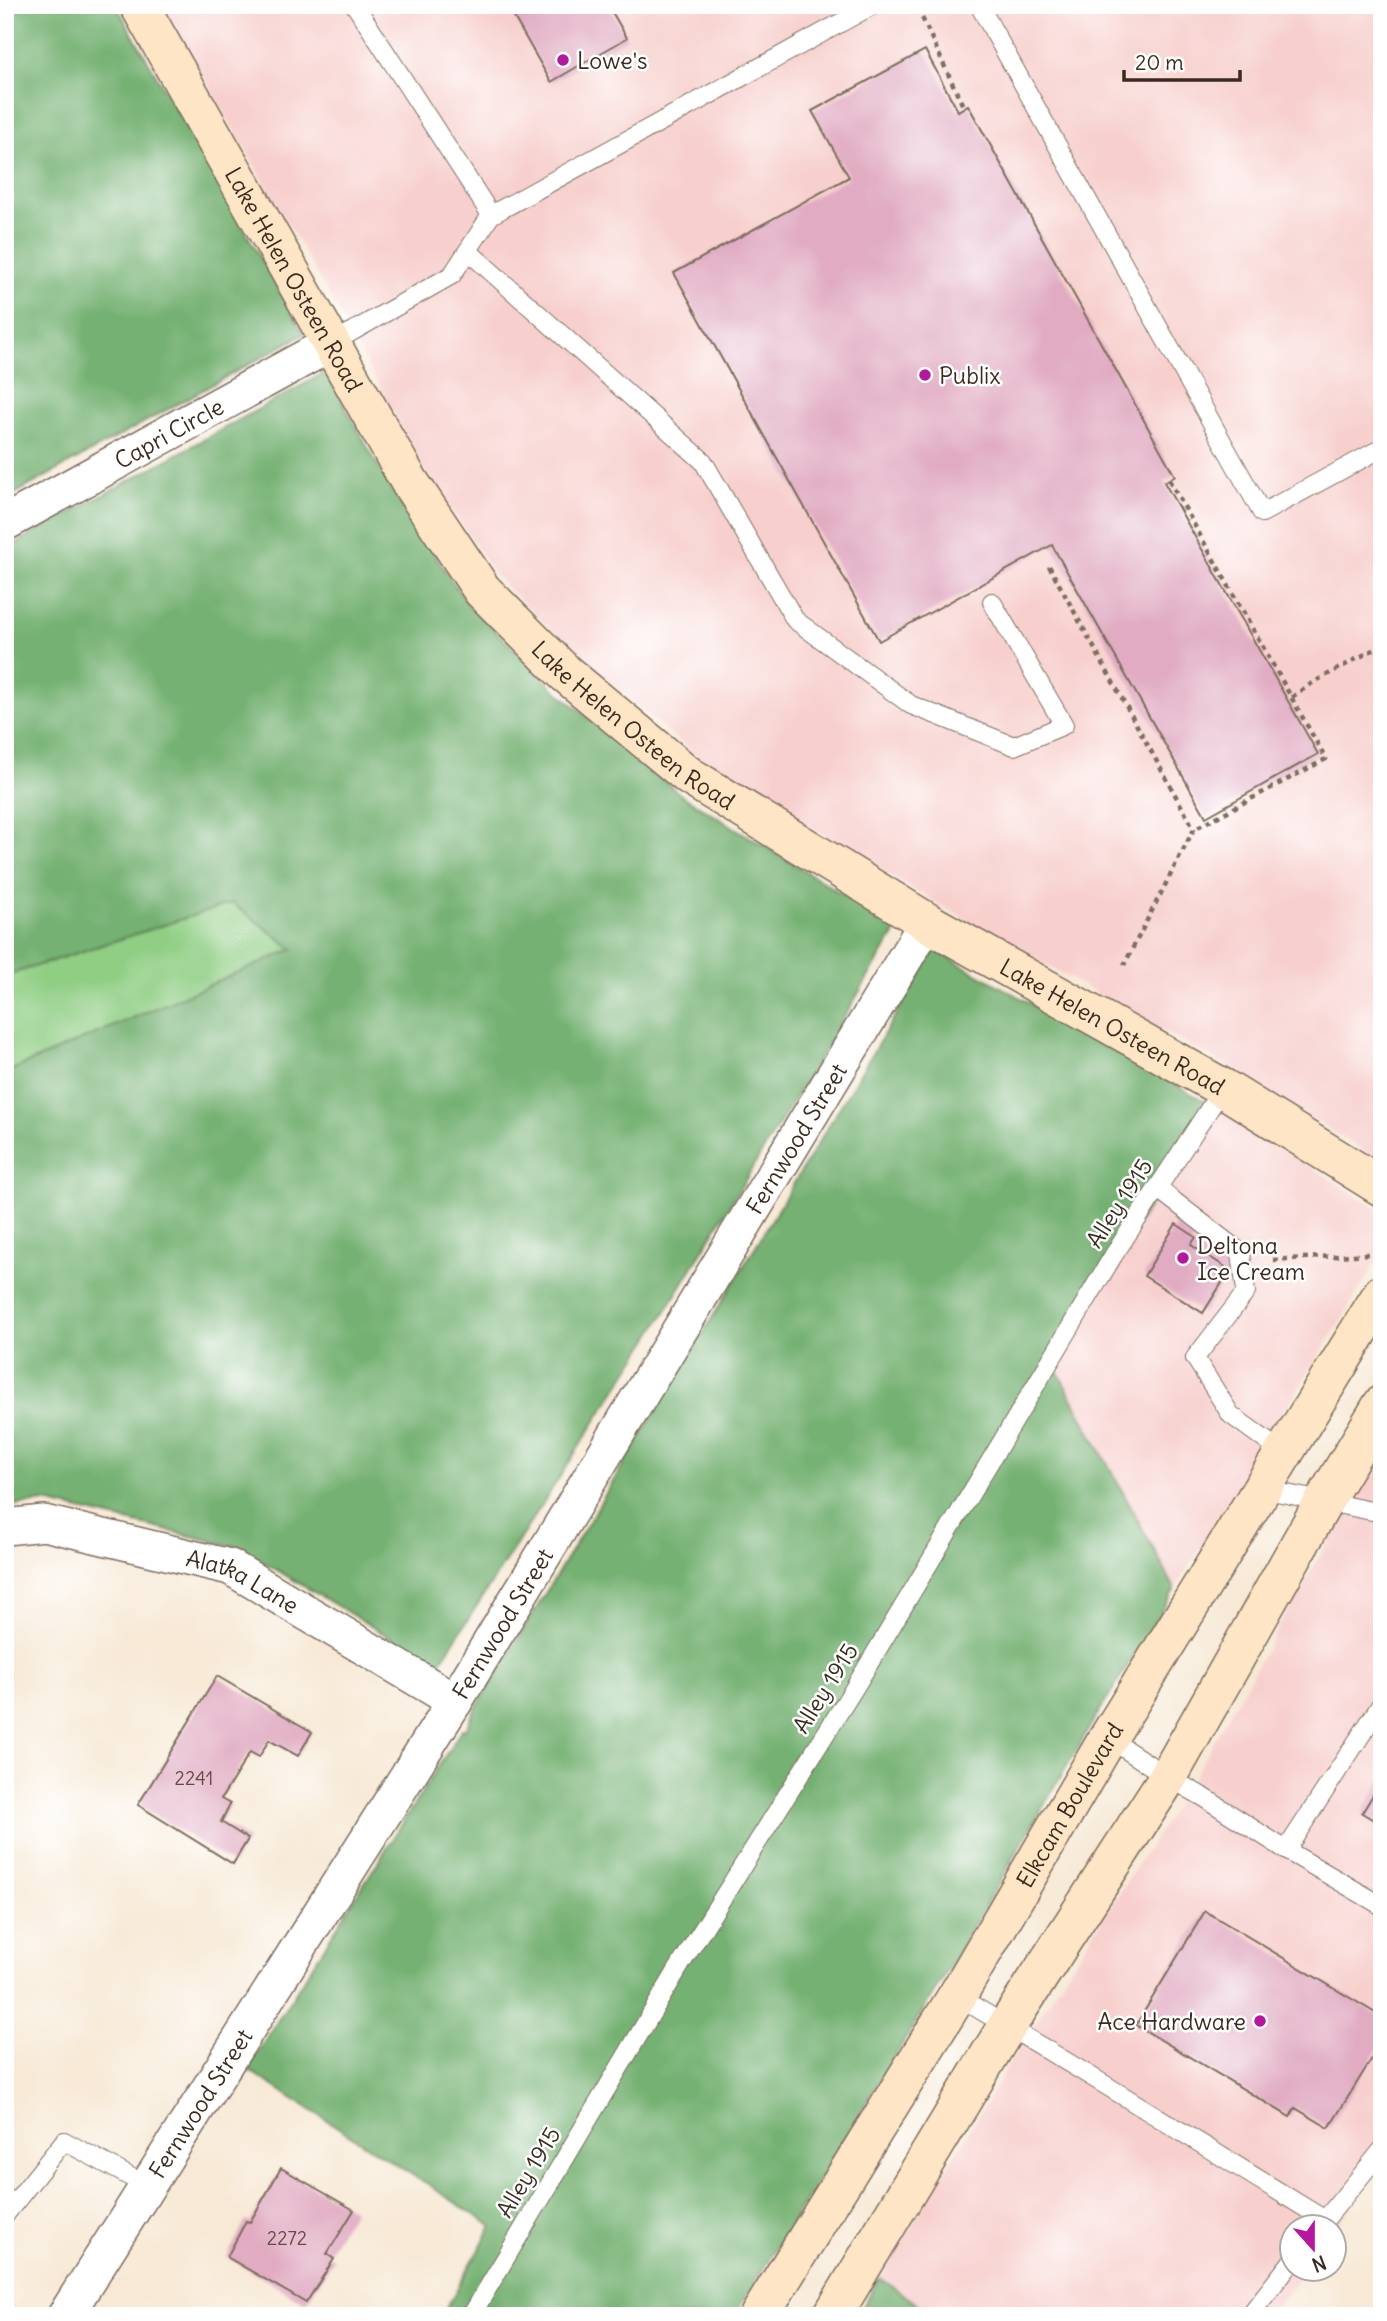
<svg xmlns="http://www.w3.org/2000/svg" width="1387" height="2321" font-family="Delius,sans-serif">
<rect width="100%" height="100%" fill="#fff"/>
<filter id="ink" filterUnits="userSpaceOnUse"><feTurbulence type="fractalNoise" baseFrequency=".0143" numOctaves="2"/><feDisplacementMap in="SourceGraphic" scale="14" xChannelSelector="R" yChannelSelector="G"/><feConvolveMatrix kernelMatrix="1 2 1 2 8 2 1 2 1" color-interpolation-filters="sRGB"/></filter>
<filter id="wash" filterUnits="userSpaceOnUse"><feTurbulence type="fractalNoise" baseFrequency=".00686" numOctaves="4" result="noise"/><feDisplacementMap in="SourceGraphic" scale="28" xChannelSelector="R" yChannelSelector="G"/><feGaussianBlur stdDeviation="1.57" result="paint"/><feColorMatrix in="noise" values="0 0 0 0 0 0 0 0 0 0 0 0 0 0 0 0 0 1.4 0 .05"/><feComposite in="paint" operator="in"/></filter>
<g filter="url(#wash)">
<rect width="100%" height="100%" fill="#f7e9d6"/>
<g fill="#f7d0ce">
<polygon points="162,5 1382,5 1382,1162 1232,1069 936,903 921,891 919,893 700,758 577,656 496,576 425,470 340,314"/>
<polygon points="1210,1104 1382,1211 1382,1253 1175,1589 1054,1365"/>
<polygon points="1382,1447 1382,2165 1335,2229 1334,2226 1292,2226 1292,2268 1305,2269 1270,2316 934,2316 880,2278 1024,2040 1186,1790"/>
</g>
<polygon fill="#90ce84" stroke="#667c51" stroke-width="2" points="232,903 294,949 5,1073 5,976"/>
<g fill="#74b172" stroke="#586e48" stroke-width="2">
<polygon points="5,5 116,5 304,334 5,499"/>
<polygon points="326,372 392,491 467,603 553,688 681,795 898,928 653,1332 438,1666 238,1547 46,1502 5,1506 5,1073 293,949 232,903 5,976 5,549"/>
<polygon points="935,950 1210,1104 1054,1365 1175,1589 1091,1725 940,1983 734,2316 442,2316 492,2226 247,2069 462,1729 465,1730 473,1713"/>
<polygon points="880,2278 934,2316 857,2316"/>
</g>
<g id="blocks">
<g fill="#e1acc2">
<polygon points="507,5 608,5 627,38 551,82"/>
<polygon points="925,50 958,111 968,105 1175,476 1164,482 1318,754 1206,817 1052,545 879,641 674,273 849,177 812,111"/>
<polygon points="1176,1224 1196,1237 1191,1245 1230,1270 1203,1313 1144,1276"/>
<polygon points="217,1676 312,1732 298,1756 269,1740 259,1757 250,1752 221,1799 230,1804 221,1822 248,1839 233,1864 138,1805"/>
<polygon points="1382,1780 1382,1825 1362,1813"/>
<polygon points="1205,1911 1382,2017 1382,2042 1329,2128 1295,2108 1290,2117 1136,2025"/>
<polygon points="281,2168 354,2210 327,2254 334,2259 306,2303 227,2257 246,2221 250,2222"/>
</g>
</g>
</g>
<g filter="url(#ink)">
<use href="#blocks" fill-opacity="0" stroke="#7d6d5e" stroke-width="2"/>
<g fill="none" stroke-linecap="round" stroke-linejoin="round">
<defs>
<g id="lane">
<polyline points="355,5 491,215"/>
<polyline points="979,5 1262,513 1382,448"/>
<polyline points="468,251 703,461 795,620 911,705 1014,746 1064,725 992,602"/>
<polyline points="332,343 452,275 491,215 873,5"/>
<polyline points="1157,1188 1241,1253 1246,1292 1195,1358 1231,1415 1283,1453"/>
<polyline points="1262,1489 1382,1513"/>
<polyline points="1108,1738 1168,1777 1205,1798 1286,1850 1382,1906"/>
<polyline points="1286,1850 1382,1703"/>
<polyline points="957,1996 1107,2086 1325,2220"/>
<polyline points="5,2215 64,2141 147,2186"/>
<polyline points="1320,2226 1382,2150"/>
<polyline points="471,2316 681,1964 855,1687 1113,1256 1223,1088"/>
<polyline points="1249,2316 1292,2261"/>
</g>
<g id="street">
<path id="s1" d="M5,523l327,-180"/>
<path id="s2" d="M5,1527l39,-4 186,44 225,134"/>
<path id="s3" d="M65,2316l390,-615 472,-779"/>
</g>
<g id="secondary">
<path id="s4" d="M139,5l270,476 73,109 83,83 124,103 238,146 296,166 159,99"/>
<path id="s5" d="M759,2316l198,-320 151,-258 274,-444"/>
<polyline points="832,2316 1007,2026 1168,1777 1324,1501 1382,1405"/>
</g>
</defs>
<use href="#lane" stroke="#7d6d5e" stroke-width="20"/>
<use href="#street" stroke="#7d6d5e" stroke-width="38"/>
<use href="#secondary" stroke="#7d6d5e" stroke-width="41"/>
<g stroke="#7d6d5e" stroke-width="4.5" stroke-dasharray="5 5" stroke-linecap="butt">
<polyline points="918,9 964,108"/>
<polyline points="1169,480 1326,759 1194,829"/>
<polyline points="1049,566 1194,829 1124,965"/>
<polyline points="1292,697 1314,682 1382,645"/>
<polyline points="1273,1260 1368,1254"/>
</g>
<use href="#lane" stroke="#fff" stroke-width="18"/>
<use href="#street" stroke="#fff" stroke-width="35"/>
<use href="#secondary" stroke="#fde5c5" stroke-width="38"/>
</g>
</g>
<g fill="#b5179e" stroke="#fff" stroke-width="2.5">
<circle cx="563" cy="60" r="7"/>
<circle cx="925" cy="375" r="7"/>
<circle cx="1183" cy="1258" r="7"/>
<circle cx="1260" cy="2021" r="7"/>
</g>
<g text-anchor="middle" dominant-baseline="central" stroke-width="5" stroke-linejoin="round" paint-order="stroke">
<g font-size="19" fill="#644a47">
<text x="194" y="1778">2241</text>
<text x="287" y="2238">2272</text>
</g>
<g font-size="23" fill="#3b2a1e" stroke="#fff" text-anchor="start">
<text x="577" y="60">Lowe's</text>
<text x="939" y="375">Publix</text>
<text x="1197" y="1245">Deltona<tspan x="1197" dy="26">Ice Cream</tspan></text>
<text x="1246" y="2021" text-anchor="end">Ace Hardware</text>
</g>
<g font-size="23" fill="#3b2a1e" stroke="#fff">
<text stroke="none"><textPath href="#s4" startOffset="315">Lake Helen Osteen Road</textPath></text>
<text stroke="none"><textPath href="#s1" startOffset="187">Capri Circle</textPath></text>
<text stroke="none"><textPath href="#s4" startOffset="882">Lake Helen Osteen Road</textPath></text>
<text stroke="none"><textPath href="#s4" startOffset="1449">Lake Helen Osteen Road</textPath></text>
<text stroke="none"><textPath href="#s3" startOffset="1386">Fernwood Street</textPath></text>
<text transform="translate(1119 1203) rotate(-57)">Alley 1915</text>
<text stroke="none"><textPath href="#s2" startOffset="247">Alatka Lane</textPath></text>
<text stroke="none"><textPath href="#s3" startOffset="819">Fernwood Street</textPath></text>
<text transform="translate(825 1688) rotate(-58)">Alley 1915</text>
<text stroke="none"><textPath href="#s5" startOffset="598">Elkcam Boulevard</textPath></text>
<text stroke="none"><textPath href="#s3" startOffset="252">Fernwood Street</textPath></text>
<text transform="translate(528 2172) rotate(-59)">Alley 1915</text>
</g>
</g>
<rect width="1387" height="2321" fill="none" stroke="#fff" stroke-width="28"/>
<g transform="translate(1313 2248) rotate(159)"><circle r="33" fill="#ffffff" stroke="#b1aaa5" stroke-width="2"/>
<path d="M0-5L12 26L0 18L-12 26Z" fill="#b5179e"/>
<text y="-10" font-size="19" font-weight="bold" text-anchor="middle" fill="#3b2a1e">N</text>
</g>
<path d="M1124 70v10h116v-10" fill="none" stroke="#3b2a1e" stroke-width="3.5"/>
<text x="1135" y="70" font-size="21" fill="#3b2a1e" stroke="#ffffff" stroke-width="5" paint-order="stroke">20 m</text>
</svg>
